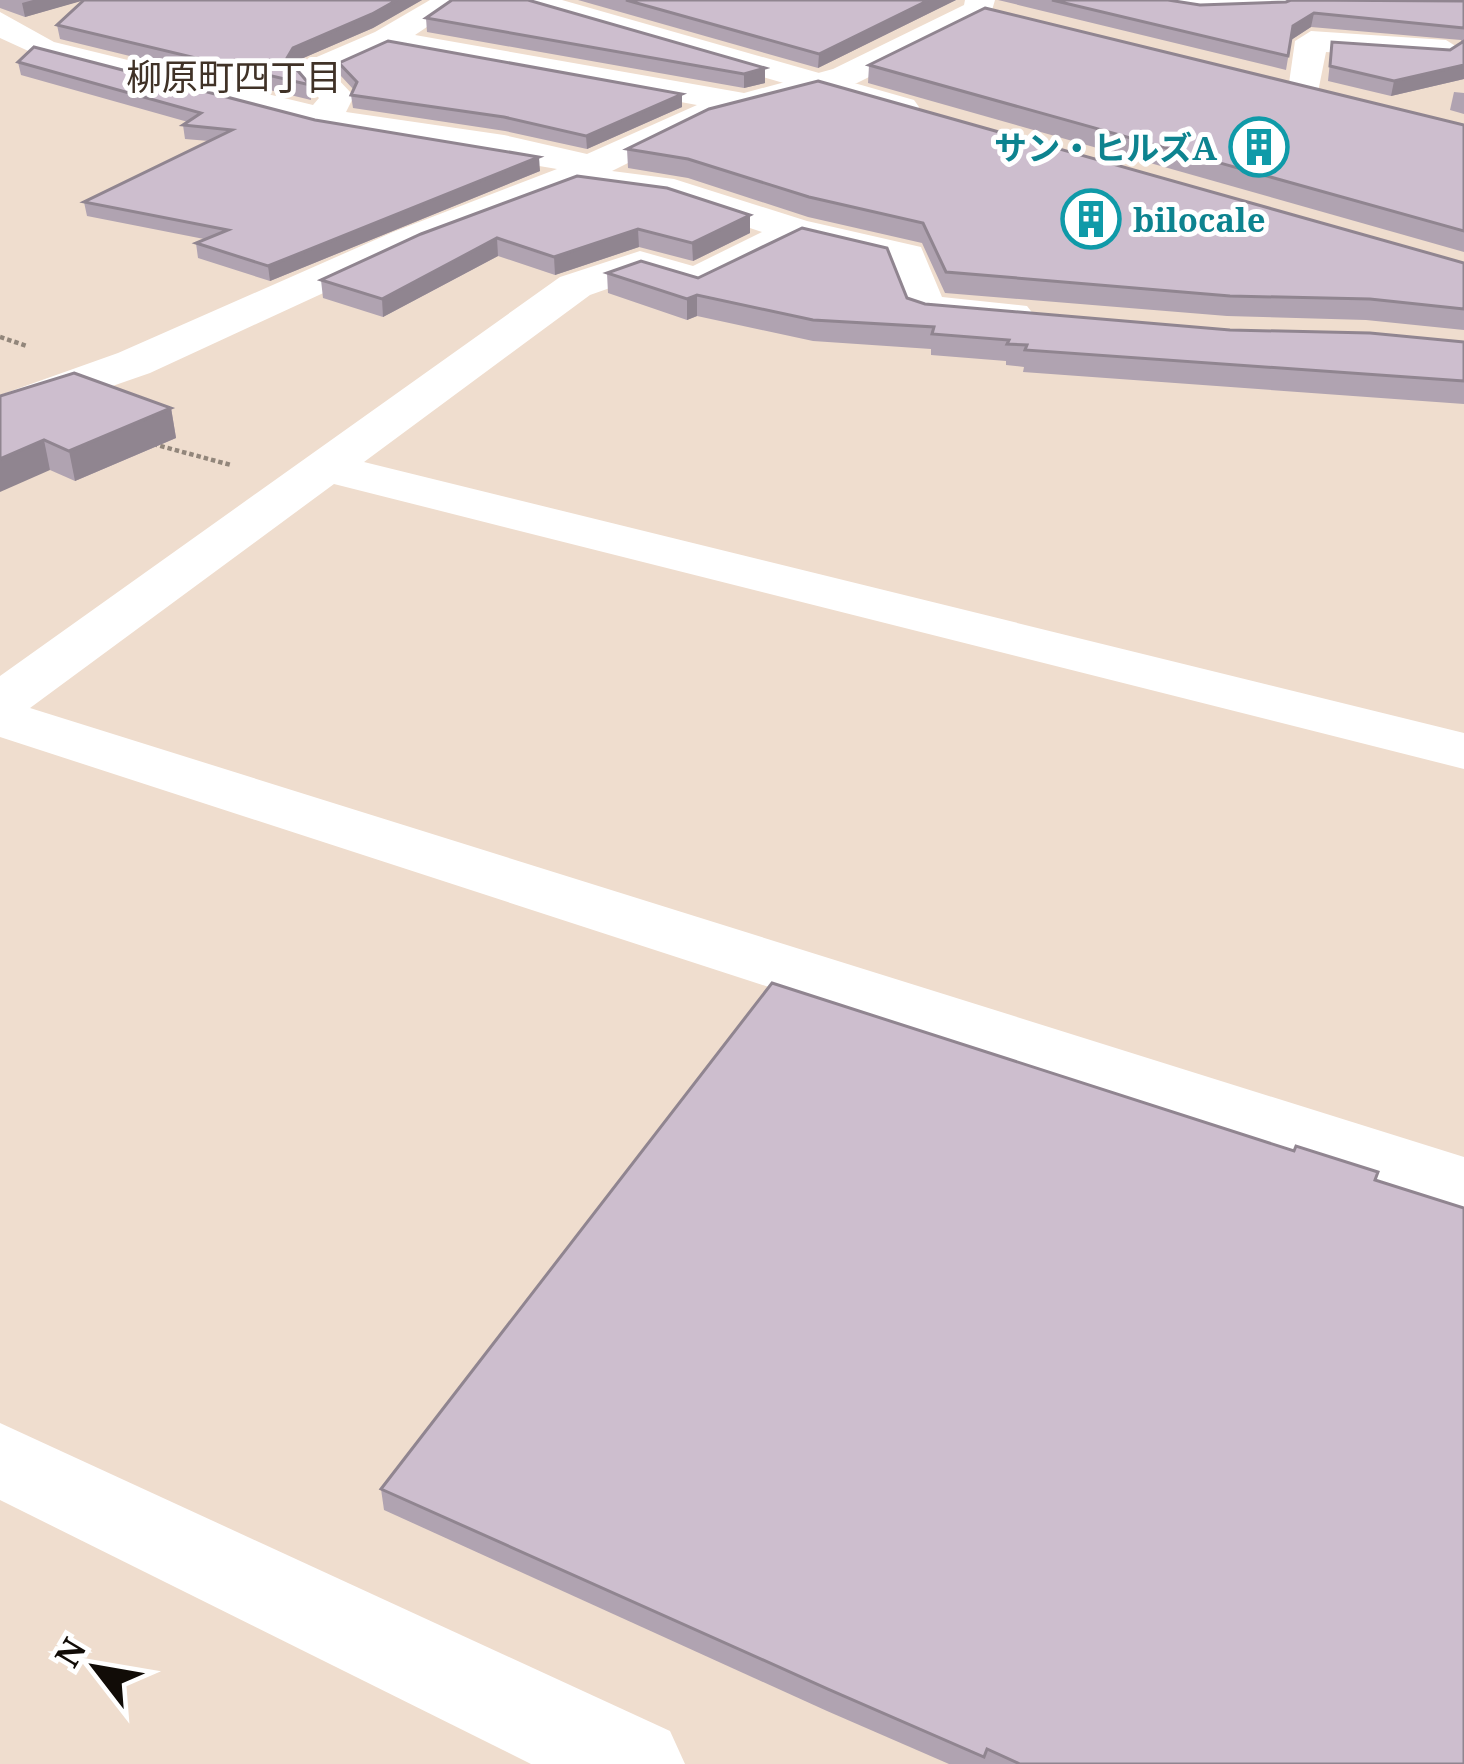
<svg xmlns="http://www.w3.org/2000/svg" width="1464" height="1764" font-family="'Noto Serif','Noto Sans JP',serif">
<rect width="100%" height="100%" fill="#efddce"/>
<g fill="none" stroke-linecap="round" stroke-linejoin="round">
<g stroke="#92867b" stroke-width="4.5" stroke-dasharray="4.5 3" stroke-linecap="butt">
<polyline points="0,337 27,346"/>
<polyline points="153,444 231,465"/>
</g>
<g fill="#fff" fill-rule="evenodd">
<path d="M430,0h37l-52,35 329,58 89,-24 131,-64 1,-5h30l-5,17 -133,66 -149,40 -96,48 62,8 133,42 114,26 21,50 85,9 7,9 -7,9 -15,4 -102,-11 -21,-53 -88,-21 -105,51 -55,-17 -51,18 -226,167 1100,271v36l-1130,-285 -304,224 1434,449v56l-1464,-476v-61l560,-399 80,-26 53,15 69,-34 -94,-31 -91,-13 -156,60 -271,125 -150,52v-30l118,-42 275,-121 164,-63 -240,-40 -269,-69 -48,-22v-26l54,30 259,63 6,-7 -26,-26 5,-7 77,-33zM389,49l308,56 -110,49 -83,-19 -158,-23 8,-16 -21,-22z"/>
<path d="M1139,0h177c-18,20 -158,21 -177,0z"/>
<polygon points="1311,31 1446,40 1462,50 1446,60 1326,52 1317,97 1293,97 1288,90 1295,41"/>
<polygon points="0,1423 670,1731 685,1764 531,1764 0,1500"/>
</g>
<polygon fill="#fff" fill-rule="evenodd" points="514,0 562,0 914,100 919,107 914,114 890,114 518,6"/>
</g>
<g fill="#b0a3b1">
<polygon points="0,0 422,0 373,28 294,62 293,65 310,85 311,100 60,39 57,25 83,0 25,17 0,8"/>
<polygon points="578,0 956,0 818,68"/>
<polygon points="998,0 1168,0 1200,5 1464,1 1464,79 1391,96 1328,81 1332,42 1450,50 1462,43 1461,40 1311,27 1291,40 1286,70"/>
<polygon points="426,18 765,68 765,83 744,88 427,32"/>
<polygon points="18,62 315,120 540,171 270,281 198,258 196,243 204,239 87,216 84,202 209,141 185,139 183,125 188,122 21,75"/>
<polygon points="339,63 682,94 682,107 587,149 505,131 353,108 351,95 354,90 341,76"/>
<polygon points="869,65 1464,125 1464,252 868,83"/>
<polygon points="1454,92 1464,93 1464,114 1450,110"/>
<polygon points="627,149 1464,263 1464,330 1366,320 1227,316 945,293 922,243 808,217 688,178 628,168"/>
<polygon points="577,176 750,233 693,261 639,247 555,275 498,256 383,317 323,298 321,280"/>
<polygon points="607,273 698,278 907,298 925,304 1230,330 1464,342 1464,404 1023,372 1024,367 1006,365 1006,361 931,355 931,349 813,341 697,316 687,320 608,293"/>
<polygon points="0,396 171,408 176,438 75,481 50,470"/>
<polygon points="1376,1180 1464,1764 949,1764 827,1711 384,1510 381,1489"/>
</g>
<g fill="#908590">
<polygon points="33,0 85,0 25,17 22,3"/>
<polygon points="397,0 422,0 373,28 294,62 289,72 287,58 293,48"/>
<polygon points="929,0 956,0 818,68 819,54"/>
<polygon points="1314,13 1311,27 1291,40 1293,26"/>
<polygon points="1464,65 1464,79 1391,96 1394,81"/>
<polygon points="765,68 765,83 744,88 744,74"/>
<polygon points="682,94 682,107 587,149 586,136"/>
<polygon points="539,157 540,171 270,281 268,266"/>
<polygon points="750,215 750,233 693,261 692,243"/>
<polygon points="638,229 639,247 555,275 554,257"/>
<polygon points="497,238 498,256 383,317 382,299"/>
<polygon points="697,295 697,316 687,320 687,299"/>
<polygon points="171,408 176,438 75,481 69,451"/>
<polygon points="44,440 50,470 0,492 0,459"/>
</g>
<g fill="#cdbece" stroke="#908590" stroke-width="3">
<polygon points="84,0 397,0 372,14 293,48 287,58 310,85 57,25"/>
<polygon points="452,0 528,0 765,68 744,74 426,18"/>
<polygon points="626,0 929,0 819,54"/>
<polygon points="1052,0 1168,0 1200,5 1286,2 1291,0 1464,1 1464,28 1314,13 1293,26 1288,56"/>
<polygon points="985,8 1464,125 1464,231 869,65"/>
<polygon points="388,41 682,94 586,136 504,117 351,95 357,82 339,63"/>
<polygon points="1464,41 1464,65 1394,81 1330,66 1332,42 1450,50"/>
<polygon points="34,47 315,120 539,157 268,266 196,243 228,230 84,202 232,130 183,125 201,113 18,62"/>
<polygon points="818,81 1464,263 1464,309 1370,299 1230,296 946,272 923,223 809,197 688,159 627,149 709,109"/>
<polygon points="577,176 667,188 750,215 692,243 638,229 554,257 497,238 382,299 321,280 421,234"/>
<polygon points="802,228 887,248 907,298 925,304 1230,330 1370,333 1464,342 1464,381 1025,350 1027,345 1007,344 1009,340 932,334 934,327 813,320 697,295 687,299 607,273 641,261 698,278"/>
<polygon points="74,373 171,408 69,451 44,440 0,459 0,396"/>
<polygon points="772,983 1294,1151 1296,1146 1378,1172 1375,1180 1464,1208 1464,1764 1020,1764 987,1749 984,1757 828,1689 381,1489"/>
</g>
<defs>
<symbol id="building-ring" viewBox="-11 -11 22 22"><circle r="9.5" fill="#fff" stroke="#0f9aa8" stroke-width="1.5"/><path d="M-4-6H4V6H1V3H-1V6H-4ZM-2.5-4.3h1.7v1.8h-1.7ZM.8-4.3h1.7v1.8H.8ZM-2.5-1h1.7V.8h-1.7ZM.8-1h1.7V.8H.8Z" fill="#0f9aa8"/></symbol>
</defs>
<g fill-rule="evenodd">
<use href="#building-ring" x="1226" y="114" width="66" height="66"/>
<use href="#building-ring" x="1058" y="186" width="66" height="66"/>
</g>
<g text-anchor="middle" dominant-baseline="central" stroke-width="10" stroke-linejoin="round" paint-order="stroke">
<g font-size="33" font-weight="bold" fill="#0d838f" stroke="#fff" text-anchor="end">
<text x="1217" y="147">サン・ヒルズA</text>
<text x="1133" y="219" text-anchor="start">bilocale</text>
</g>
<g font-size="36" fill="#403227" stroke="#fff">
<text x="234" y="76">柳原町四丁目</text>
</g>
</g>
<g transform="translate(96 1668) rotate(301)" stroke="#ffffff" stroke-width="9" paint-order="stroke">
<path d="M0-9L21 45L0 30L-21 45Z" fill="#110c07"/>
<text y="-18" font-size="33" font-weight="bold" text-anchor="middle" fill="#110c07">N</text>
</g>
</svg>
